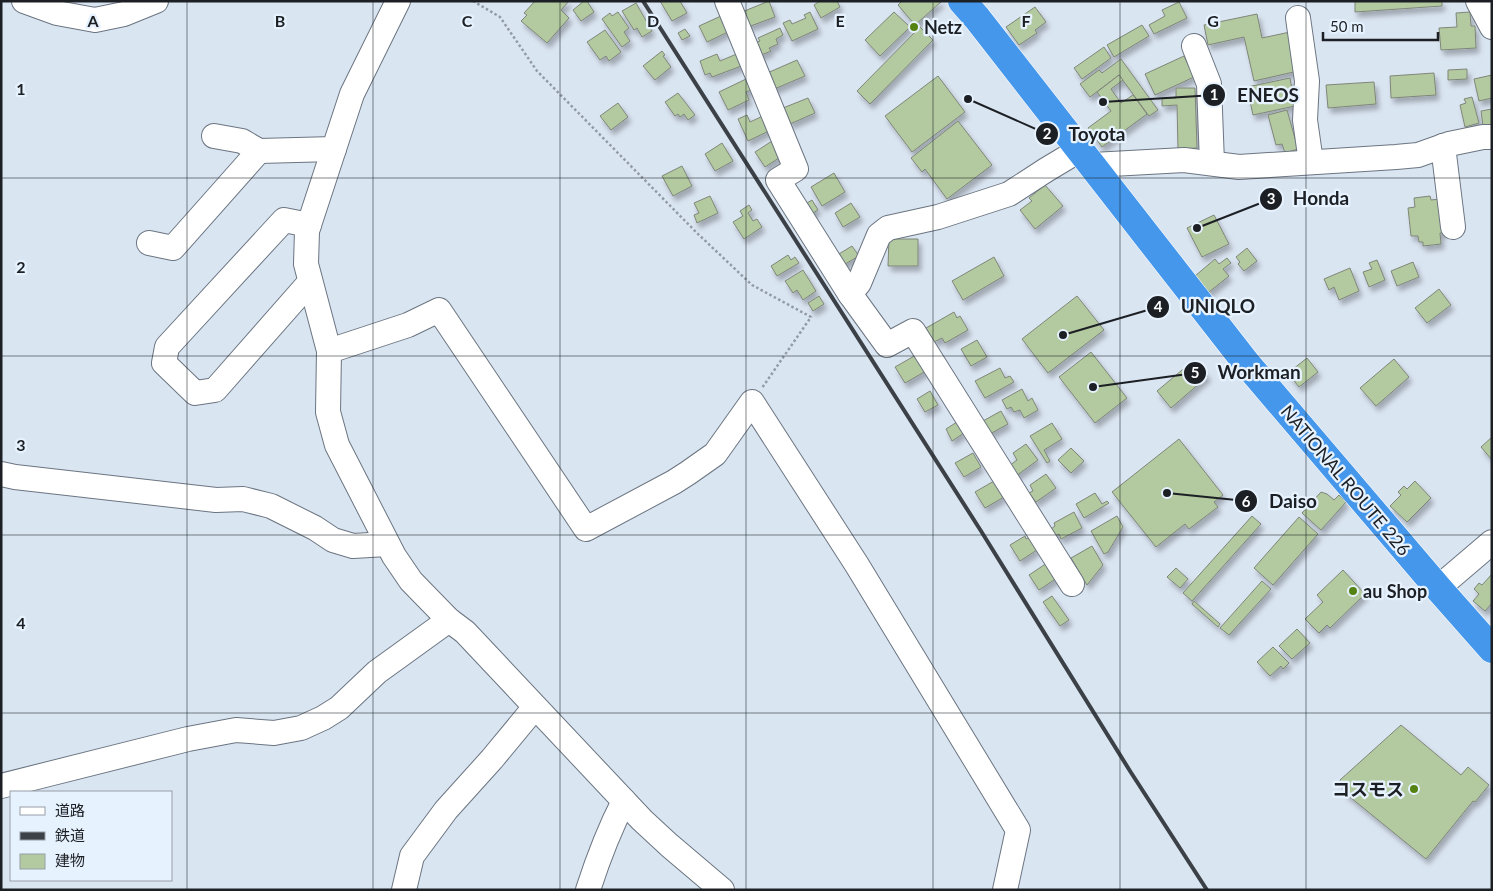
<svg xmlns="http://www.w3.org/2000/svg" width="1493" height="891" font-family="Lato,'Noto Sans JP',sans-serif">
<defs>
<filter id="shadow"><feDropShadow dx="3" dy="5" stdDeviation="2.5" flood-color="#0004"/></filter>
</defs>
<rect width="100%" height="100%" fill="#dae5f2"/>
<g fill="#b3c99f" stroke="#7f8679" filter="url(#shadow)">
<polygon points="535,1 569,1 561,10 569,18 547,43 521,21 527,15 524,13"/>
<polygon points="584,1 587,1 594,12 581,21 573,10"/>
<polygon points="660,1 680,1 687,13 672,21"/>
<polygon points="769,1 775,17 748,27 742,12"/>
<polygon points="820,1 837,1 840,7 821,18 814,5"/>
<polygon points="902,1 942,1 915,25 898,5"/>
<polygon points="1355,1 1442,1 1442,6 1355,12"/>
<polygon points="1179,2 1187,18 1154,34 1149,25 1165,16 1162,10"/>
<polygon points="636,3 652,31 642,37 637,28 634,30 622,11"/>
<polygon points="1035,7 1046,22 1035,30 1037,33 1019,45 1006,27"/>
<polygon points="618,12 629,28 624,32 630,41 622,47 602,19 610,13 612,16"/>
<polygon points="810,12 818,29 792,41 783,23 790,20 792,24 806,18 804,15"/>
<polygon points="894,12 910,27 880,56 865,40"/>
<polygon points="1470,12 1471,26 1475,26 1476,48 1441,50 1439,28 1457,27 1456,13"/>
<polygon points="1257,14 1262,38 1290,32 1298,71 1254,81 1244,37 1208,45 1204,25"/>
<polygon points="721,16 728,32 707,42 699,26"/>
<polygon points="1142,25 1149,36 1114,57 1107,45"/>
<polygon points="920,27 933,40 870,104 857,91"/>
<polygon points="780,28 783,35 776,39 778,44 769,48 771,51 759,56 754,43 760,41 758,38"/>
<polygon points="685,29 690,36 682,40 678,33"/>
<polygon points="605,30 621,52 609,61 606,56 600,60 587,42"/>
<polygon points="1104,47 1111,58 1082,79 1074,68"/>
<polygon points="662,51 665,55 663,56 671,67 655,80 643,66"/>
<polygon points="739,53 744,65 712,77 710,73 705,75 700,61 717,54 720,61"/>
<polygon points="1184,56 1194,77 1155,95 1145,74"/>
<polygon points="1121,59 1158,110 1149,116 1119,75 1090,97 1080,84 1099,70 1102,73"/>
<polygon points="797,60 805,76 772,90 765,74"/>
<polygon points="1467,69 1467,79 1448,80 1448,70"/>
<polygon points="1434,73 1436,95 1391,98 1390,76"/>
<polygon points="1119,75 1123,80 1111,89 1121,103 1133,95 1147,114 1102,147 1088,128 1111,111 1097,92"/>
<polygon points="1492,75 1492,98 1479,101 1474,79"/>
<polygon points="938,76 965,112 912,152 885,116"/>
<polygon points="1290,78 1295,106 1253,115 1247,87"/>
<polygon points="746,79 751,90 746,92 749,100 728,110 719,92"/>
<polygon points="1374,82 1376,104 1328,108 1326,85"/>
<polygon points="1176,88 1195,88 1197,148 1178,149 1177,105 1162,106 1162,98 1176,98"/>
<polygon points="678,93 695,115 688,120 684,114 680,117 678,114 675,116 665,102"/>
<polygon points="1472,97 1479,123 1465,127 1460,105 1466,103 1464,99"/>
<polygon points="808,98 815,113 790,124 783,108"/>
<polygon points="618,103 628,117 611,130 600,116"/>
<polygon points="1492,109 1492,125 1483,126 1481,111"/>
<polygon points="1287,110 1298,149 1285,153 1282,144 1276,145 1268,115"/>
<polygon points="747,115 750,122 765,115 771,130 748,141 738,119"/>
<polygon points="958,121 992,165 947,199 925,169 922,172 911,158"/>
<polygon points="772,141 782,156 765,167 755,152"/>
<polygon points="722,143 733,161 715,171 705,154"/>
<polygon points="682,166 692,186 673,196 662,176"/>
<polygon points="834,173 845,192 822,206 811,187"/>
<polygon points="1045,185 1063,206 1035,229 1020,210 1032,201 1029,198"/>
<polygon points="710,196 718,213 697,223 694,215 699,213 694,203"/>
<polygon points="1430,196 1431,200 1440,199 1444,233 1440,233 1441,244 1423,246 1423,242 1419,242 1418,236 1411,236 1408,208 1415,207 1414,198"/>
<polygon points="812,200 818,210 808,216 802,206"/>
<polygon points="851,203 860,217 843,227 835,213"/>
<polygon points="749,205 752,210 748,213 753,221 757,219 762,227 744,239 733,222 743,216 740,211"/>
<polygon points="1214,215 1229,244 1202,257 1187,228"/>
<polygon points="889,239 918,239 918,266 888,266"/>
<polygon points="852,246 859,256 840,267 834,257"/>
<polygon points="1247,248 1257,261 1244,271 1238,264 1240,262 1236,257"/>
<polygon points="788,255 791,260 795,257 799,263 777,276 771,266"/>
<polygon points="994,257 1004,276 963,300 952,281"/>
<polygon points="1227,258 1231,263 1223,269 1229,276 1209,292 1195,276 1215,259 1219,264"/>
<polygon points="1377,260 1385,280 1369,287 1363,272 1372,269 1369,263"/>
<polygon points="1413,262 1419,277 1397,286 1391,271"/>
<polygon points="1350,268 1359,291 1339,300 1334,287 1329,290 1324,279"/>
<polygon points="803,270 816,291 803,300 797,290 793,293 785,281"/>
<polygon points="1439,289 1451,305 1427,323 1415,308"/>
<polygon points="819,296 824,304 813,311 808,303"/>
<polygon points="1077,296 1104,330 1048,373 1022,339"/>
<polygon points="954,312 957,318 960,316 968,330 945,343 942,338 934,342 926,328"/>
<polygon points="977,340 987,357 971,366 961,349"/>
<polygon points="1091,352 1127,398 1095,423 1059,377"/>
<polygon points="916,355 926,371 905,383 895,367"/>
<polygon points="1307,358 1318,372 1299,387 1288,373"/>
<polygon points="1394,359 1409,377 1376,406 1360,388"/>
<polygon points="1194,360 1208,376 1171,408 1157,391"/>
<polygon points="1000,368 1005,378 1010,376 1014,382 985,398 975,381"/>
<polygon points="1022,389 1028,401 1032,398 1038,410 1024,418 1020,410 1014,412 1011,407 1007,409 1002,400"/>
<polygon points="930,391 938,405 925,412 917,399"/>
<polygon points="1001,411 1008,424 990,434 983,421"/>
<polygon points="957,422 964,433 952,441 946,429"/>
<polygon points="1052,423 1062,439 1044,450 1050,461 1047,463 1030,436"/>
<polygon points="1492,437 1492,460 1481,447"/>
<polygon points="1179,439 1223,495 1214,502 1218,507 1189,529 1185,524 1156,547 1112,492"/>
<polygon points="1026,444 1038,460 1016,476 1009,466 1017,460 1013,453"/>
<polygon points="1071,448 1084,461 1071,473 1058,460"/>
<polygon points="973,453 981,467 964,477 955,463"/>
<polygon points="1046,474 1056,488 1036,502 1029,493 1033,491 1030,485"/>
<polygon points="994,481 1004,497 985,508 975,492"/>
<polygon points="1415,481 1431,498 1407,522 1390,506 1401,495 1398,492 1404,486 1407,489"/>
<polygon points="1321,492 1327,494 1334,500 1339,495 1346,502 1321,530 1302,513"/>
<polygon points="1095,493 1102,504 1107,501 1109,503 1084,518 1076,504"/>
<polygon points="1074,512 1082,528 1061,539 1059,534 1055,536 1051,529 1055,526 1054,523"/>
<polygon points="1117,516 1123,527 1108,552 1104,554 1091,531"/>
<polygon points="1252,516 1261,524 1192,601 1183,593"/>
<polygon points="1299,517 1318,534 1273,585 1254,568"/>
<polygon points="1025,536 1026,539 1030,537 1037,550 1020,561 1010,545"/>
<polygon points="1092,546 1103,565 1087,585 1071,558"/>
<polygon points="1047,563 1057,578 1039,590 1029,575"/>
<polygon points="1176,568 1188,579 1180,588 1167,577"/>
<polygon points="1343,570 1365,594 1330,628 1327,625 1319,633 1305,619 1323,602 1317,595"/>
<polygon points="1492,574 1492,603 1485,611 1473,601 1479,594 1474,589 1479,583 1482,585"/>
<polygon points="1262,581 1271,589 1229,635 1220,628"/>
<polygon points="1052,596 1069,620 1060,626 1043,602"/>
<polygon points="1194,601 1220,624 1218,627 1192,604"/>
<polygon points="1297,629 1310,643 1292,659 1279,646"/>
<polygon points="1273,647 1289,663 1283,669 1281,666 1270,676 1257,662"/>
<polygon points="1401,725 1461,775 1468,767 1489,785 1475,802 1473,801 1426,859 1345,793 1340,780"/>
</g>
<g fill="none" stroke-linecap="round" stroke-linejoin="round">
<defs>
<g id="minor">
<polyline points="24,1 57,13 95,20 124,14 156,1"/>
<polyline points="398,1 352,94 307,231 306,264 329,351 328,412 337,445 394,556 411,581 449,620 465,632 642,820 669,845 722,890"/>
<polyline points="727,1 796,169 778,180 850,294"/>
<polyline points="1478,1 1492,27"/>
<polyline points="1298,18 1307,81 1305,120 1311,162"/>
<polyline points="1194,46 1209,84 1212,163"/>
<polyline points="214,136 242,141 259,151 334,149"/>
<polyline points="1443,146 1453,227"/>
<polyline points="1093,165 1184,160 1239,167 1396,157 1418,155 1449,144 1483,137 1492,137"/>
<polyline points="309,225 284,220 167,347 164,363 195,393 215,390 310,282"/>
<polyline points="149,243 173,248 259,151"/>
<polyline points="329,351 408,325 439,310 586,529 674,482 688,473 715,454 752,402 857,565 1018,830 1005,890"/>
<polyline points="1,474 15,477 216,500 243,499 271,506 315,528 333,540 353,546 387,544"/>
<polyline points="1072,584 913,331 887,345 850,294 859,283 879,235 888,228 938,217 1009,194 1046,170 1081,149"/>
<polyline points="1438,588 1492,542"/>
<polyline points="1,786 188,739 236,730 274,733 301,728 323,718 339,708 377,672 449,620"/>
<polyline points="404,890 412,856 446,810 492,759 535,707"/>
<path d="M588,890c10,-31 21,-60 36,-89"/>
</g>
<polyline id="highway" points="962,1 977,18 1247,364 1438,588 1492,649"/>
</defs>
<use href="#minor" stroke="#6b7581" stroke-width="26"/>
<use href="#highway" stroke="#fff" stroke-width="29"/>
<polyline stroke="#929ba4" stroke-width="2.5" stroke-dasharray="2.5 2.5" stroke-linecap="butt" points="473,1 500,17 537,71 698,234 752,285 811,317 762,388"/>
<use href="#minor" stroke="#fff" stroke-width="24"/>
<use href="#highway" stroke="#4597ec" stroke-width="28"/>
<polyline stroke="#3c4147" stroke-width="4" points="643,1 981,531 1130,771 1207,890"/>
</g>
<path fill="none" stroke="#1c2024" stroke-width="1" stroke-opacity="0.55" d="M187,1v889M373,1v889M560,1v889M746,1v889M933,1v889M1120,1v889M1306,1v889M1,178h1491M1,356h1491M1,535h1491M1,713h1491"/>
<g fill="#558312" stroke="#e7f2ff" stroke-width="2">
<circle cx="914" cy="27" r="5"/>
<circle cx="1353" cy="591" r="5"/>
<circle cx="1414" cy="789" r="5"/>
</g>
<g text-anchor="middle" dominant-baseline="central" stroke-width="4.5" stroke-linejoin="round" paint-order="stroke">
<g font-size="18" font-weight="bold" fill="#1c2024" stroke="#e7f2ff" text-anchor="start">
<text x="924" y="27">Netz</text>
<text x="1363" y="591">au Shop</text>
<text x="1404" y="789" text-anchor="end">コスモス</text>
</g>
<g font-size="18" fill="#1c2024" stroke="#e7f2ff">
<text transform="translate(1346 480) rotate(50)">NATIONAL ROUTE 226</text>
</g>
</g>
<g font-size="16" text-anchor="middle" font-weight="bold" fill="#1c2024" stroke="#e7f2ff" stroke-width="4.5" stroke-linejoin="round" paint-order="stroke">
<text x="93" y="27">A</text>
<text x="280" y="27">B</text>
<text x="467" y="27">C</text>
<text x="653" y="27">D</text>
<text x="840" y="27">E</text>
<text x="1026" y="27">F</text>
<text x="1213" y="27">G</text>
<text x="21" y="95">1</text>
<text x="21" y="273">2</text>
<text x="21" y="451">3</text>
<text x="21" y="629">4</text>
</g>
<path fill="none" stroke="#1c2024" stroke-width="2" d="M1103 102L1214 95M968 99L1047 134M1197 228L1271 199M1063 335L1158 307M1093 387L1195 373M1167 493L1246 501"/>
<g fill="#1c2024" stroke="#e7f2ff" stroke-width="2">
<circle cx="1103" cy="102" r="5"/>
<circle cx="968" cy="99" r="5"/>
<circle cx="1197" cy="228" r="5"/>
<circle cx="1063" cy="335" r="5"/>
<circle cx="1093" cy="387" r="5"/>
<circle cx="1167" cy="493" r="5"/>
<circle cx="1214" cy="95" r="12"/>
<circle cx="1047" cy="134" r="12"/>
<circle cx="1271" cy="199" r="12"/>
<circle cx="1158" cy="307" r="12"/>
<circle cx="1195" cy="373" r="12"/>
<circle cx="1246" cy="501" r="12"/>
</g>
<g font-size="15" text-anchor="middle" font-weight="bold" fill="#fff">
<text x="1214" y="100">1</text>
<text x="1047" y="139">2</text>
<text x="1271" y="204">3</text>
<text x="1158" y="312">4</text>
<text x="1195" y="378">5</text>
<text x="1246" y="507">6</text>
</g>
<g font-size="19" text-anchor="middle" font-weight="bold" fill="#1c2024" stroke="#e7f2ff" stroke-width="4.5" stroke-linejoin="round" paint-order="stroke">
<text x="1268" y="102">ENEOS</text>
<text x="1097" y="141">Toyota</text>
<text x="1321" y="205">Honda</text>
<text x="1218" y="313">UNIQLO</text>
<text x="1259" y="379">Workman</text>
<text x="1293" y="508">Daiso</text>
</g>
<rect width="1493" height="891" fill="none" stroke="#1c2024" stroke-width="5"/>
<rect x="10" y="791" width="162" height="90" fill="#e7f2ff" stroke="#969ea7"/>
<rect x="20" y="807" width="25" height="8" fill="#ffffff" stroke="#969ea7"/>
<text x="55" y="816" font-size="15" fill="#1c2024">道路</text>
<rect x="20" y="832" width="25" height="8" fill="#3c4147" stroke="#969ea7"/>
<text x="55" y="841" font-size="15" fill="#1c2024">鉄道</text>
<rect x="20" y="854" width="25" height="15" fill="#b3c99f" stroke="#969ea7"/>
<text x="55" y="866" font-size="15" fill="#1c2024">建物</text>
<path d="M1323 32v8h115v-8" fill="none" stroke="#1c2024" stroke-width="2.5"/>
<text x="1330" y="32" font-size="15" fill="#1c2024" stroke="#e7f2ff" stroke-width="4" paint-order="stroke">50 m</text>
</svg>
